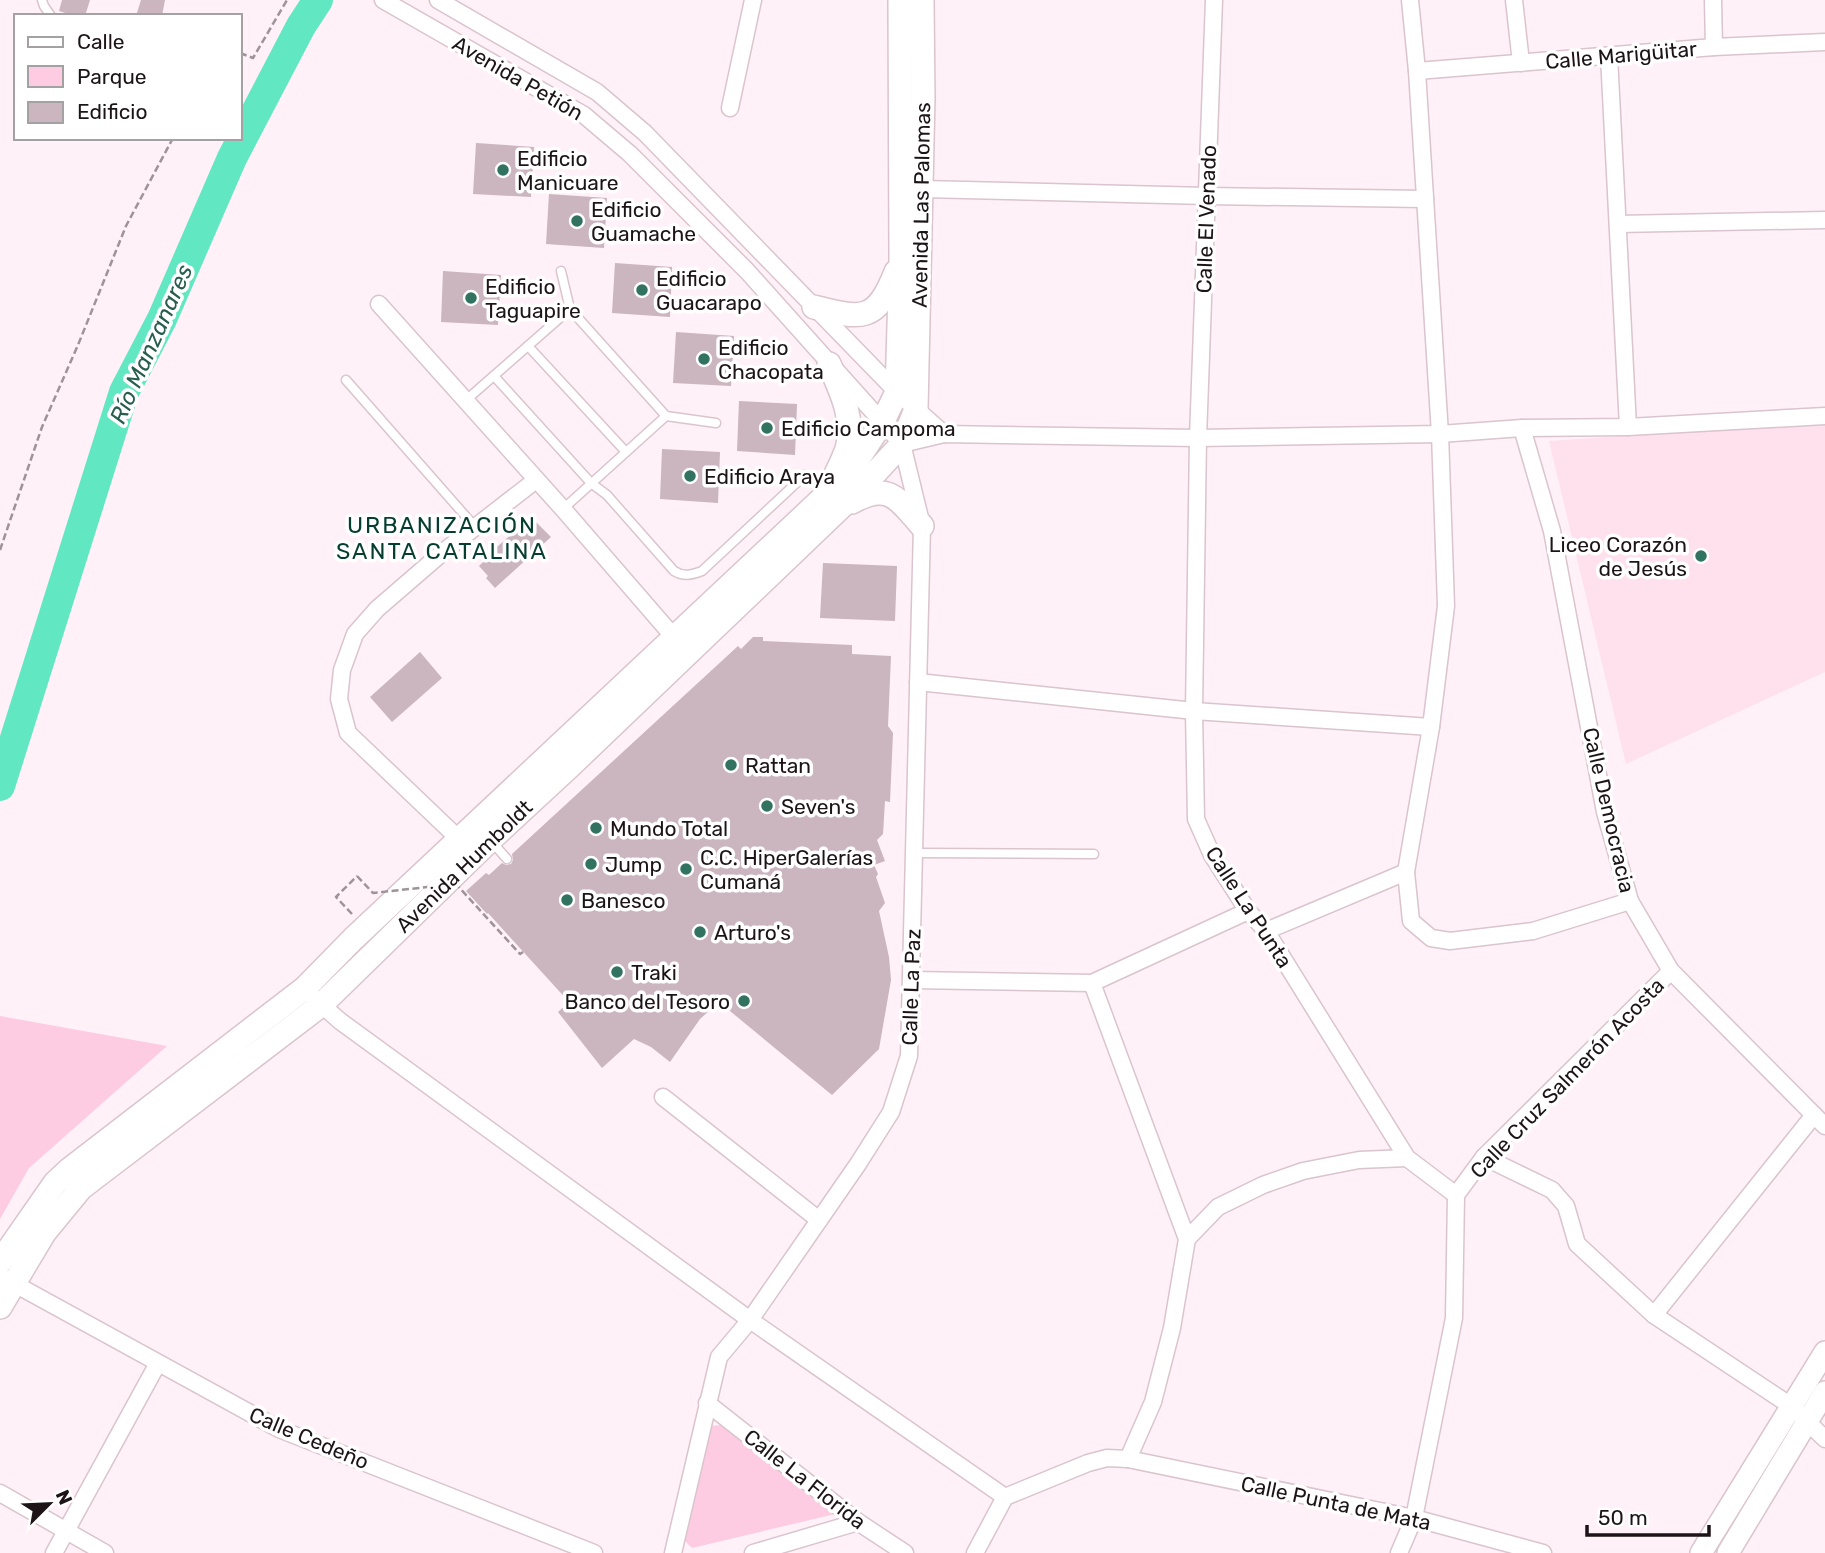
<svg xmlns="http://www.w3.org/2000/svg" width="1825" height="1553" font-family="Rubik,sans-serif">
<rect width="100%" height="100%" fill="#fff1f7"/>
<polygon fill="#ffe0ed" points="1825,422 1825,672 1626,764 1549,441"/>
<g fill="#fdcce2">
<polygon points="0,1016 167,1046 29,1168 0,1219"/>
<polygon points="720,1425 835,1514 692,1548 684,1540 711,1426"/>
</g>
<g fill="none" stroke-linecap="round" stroke-linejoin="round">
<polyline stroke="#62e7c3" stroke-width="30" points="0,786 124,392 162,319 232,158 301,26 318,0"/>
</g>
<g fill="#cbb5bf">
<polygon points="62,0 90,0 85,16 75,16 59,11"/>
<polygon points="141,0 165,0 162,16 136,16"/>
<polygon points="476,143 534,147 531,197 473,194"/>
<polygon points="549,194 607,198 604,248 546,244"/>
<polygon points="615,263 672,267 670,317 612,313"/>
<polygon points="443,271 501,275 498,325 441,322"/>
<polygon points="676,332 734,336 731,386 673,383"/>
<polygon points="739,401 797,404 795,455 737,451"/>
<polygon points="662,449 720,452 718,503 660,499"/>
<polygon points="532,518 551,537 495,588 486,578 488,576 479,566 484,561 483,559 523,524 524,526"/>
<polygon points="823,563 897,566 895,621 820,618"/>
<polygon points="753,637 763,637 763,641 852,645 852,654 891,656 888,726 893,733 890,802 885,801 883,834 877,840 885,861 874,865 878,874 876,877 885,903 879,911 889,957 891,980 879,1049 832,1095 719,1002 700,1019 670,1062 651,1047 634,1039 602,1068 558,1012 569,1002 488,913 487,914 466,891 486,873 489,875 502,863 506,865 511,864 513,860 512,854 738,646 741,649"/>
<polygon points="420,652 442,678 392,722 370,697"/>
</g>
<g fill="none" stroke-linecap="round" stroke-linejoin="round">
<defs>
<g id="service">
<polyline points="42,0 44,6 51,16"/>
<polyline points="561,271 570,309 666,416 716,423"/>
<polyline points="528,346 626,452"/>
<path d="M494,376l97,107 16,12 67,76c10,6 17,4 28,0l103,-96"/>
<polyline points="346,380 476,528"/>
<polyline points="465,401 570,309"/>
<polyline points="563,509 666,416"/>
<polyline points="492,842 507,859"/>
<polyline points="915,853 1094,854"/>
</g>
<g id="minor">
<polyline points="383,0 584,115 630,154 747,271 902,444 922,526 909,1056 891,1112 858,1164 750,1320 719,1357 673,1553"/>
<polyline points="438,0 597,92 645,133 897,392 944,434"/>
<polyline points="1214,0 1198,438 1194,711 1196,819 1212,855 1248,911 1266,931 1407,1158 1456,1195"/>
<polyline points="1410,0 1417,71 1440,434 1446,606 1431,727 1406,872 1411,921 1431,938 1450,941 1533,931 1630,901"/>
<polyline points="1514,0 1521,63"/>
<polyline points="1713,0 1714,47"/>
<polyline points="1609,56 1628,427"/>
<polyline points="1417,71 1714,47 1825,42"/>
<polyline points="730,108 753,0"/>
<polyline points="922,189 1207,196 1425,199"/>
<polyline points="1618,224 1825,220"/>
<polyline points="379,304 563,509 679,643"/>
<polyline points="1522,428 1552,531 1605,812 1630,901 1671,971 1825,1126"/>
<polyline points="902,444 944,434 1198,438 1440,434 1522,428 1628,427 1825,416"/>
<polyline points="918,682 1194,711 1431,727"/>
<polyline points="459,839 348,733 339,699 342,670 355,634 377,609 443,552 536,480"/>
<polyline points="1266,931 1406,872"/>
<polyline points="912,980 1092,983 1248,911"/>
<polyline points="314,998 340,1021 750,1320 1005,1497"/>
<polyline points="663,1097 819,1220"/>
<polyline points="1484,1157 1552,1190 1566,1206 1577,1244 1654,1315 1791,1406 1825,1439"/>
<polyline points="1187,1239 1218,1207 1263,1185 1303,1171 1359,1160 1407,1158"/>
<polyline points="0,1276 279,1429 594,1553"/>
<polyline points="1654,1315 1814,1115"/>
<polyline points="707,1403 858,1522 905,1553"/>
<polyline points="1128,1459 1414,1518 1543,1553"/>
<polyline points="0,1493 105,1553"/>
<polyline points="54,1553 158,1363"/>
<polyline points="753,1553 858,1522"/>
<polyline points="975,1553 1005,1497 1088,1463 1107,1458 1128,1459 1153,1402 1172,1328 1187,1239 1092,983"/>
<polyline points="1399,1553 1414,1518 1454,1318 1456,1195 1484,1157 1671,971"/>
</g>
<g id="tertiary">
<polyline points="1701,1553 1825,1352"/>
<polyline points="1728,1553 1825,1392"/>
</g>
<g id="secondary">
<path d="M814,307c48,12 62,16 82,-35"/>
<path d="M829,364c12,27 26,55 18,85 -3,8 -7,17 -11,25"/>
<path d="M852,502c37,-21 46,-3 70,24"/>
<polyline points="0,1262 55,1183 70,1169 305,988 353,939 823,498 852,468 883,421 897,392 901,260 900,0"/>
<polyline points="0,1307 44,1233 81,1188 321,1005 490,840 570,766 864,485 902,444 916,409 923,98 922,0"/>
</g>
</defs>
<use href="#service" stroke="#dac4cd" stroke-width="11"/>
<use href="#minor" stroke="#dac4cd" stroke-width="19"/>
<use href="#tertiary" stroke="#dac4cd" stroke-width="24"/>
<use href="#secondary" stroke="#dac4cd" stroke-width="26"/>
<g stroke="#9e9398" stroke-width="2.5" stroke-dasharray="7 3.5" stroke-linecap="butt">
<polyline points="240,53 253,58 287,0"/>
<polyline points="0,550 42,427 78,345 126,226 173,138"/>
<polyline points="352,914 336,897 357,876"/>
</g>
<use href="#service" stroke="#fff" stroke-width="8"/>
<use href="#minor" stroke="#fff" stroke-width="16"/>
<use href="#tertiary" stroke="#fff" stroke-width="21"/>
<use href="#secondary" stroke="#fff" stroke-width="23"/>
<polyline stroke="#9e9398" stroke-width="2.5" stroke-dasharray="7 3.5" stroke-linecap="butt" points="357,876 373,893 456,884 520,954 523,952"/>
</g>
<g fill="#327260" stroke="#fff" stroke-width="2.5">
<circle cx="503" cy="170" r="7"/>
<circle cx="577" cy="221" r="7"/>
<circle cx="642" cy="290" r="7"/>
<circle cx="471" cy="298" r="7"/>
<circle cx="704" cy="359" r="7"/>
<circle cx="767" cy="428" r="7"/>
<circle cx="690" cy="476" r="7"/>
<circle cx="1701" cy="556" r="7"/>
<circle cx="731" cy="765" r="7"/>
<circle cx="767" cy="806" r="7"/>
<circle cx="596" cy="828" r="7"/>
<circle cx="591" cy="864" r="7"/>
<circle cx="686" cy="869" r="7"/>
<circle cx="567" cy="900" r="7"/>
<circle cx="700" cy="932" r="7"/>
<circle cx="617" cy="972" r="7"/>
<circle cx="744" cy="1001" r="7"/>
</g>
<g text-anchor="middle" dominant-baseline="central" stroke-width="7" stroke-linejoin="round" paint-order="stroke">
<g font-size="21" fill="#1c1417" stroke="#fff">
<text transform="translate(1621 55) rotate(-5)">Calle Marigüitar</text>
<text transform="translate(518 78) rotate(30)">Avenida Petión</text>
<text transform="translate(921 205) rotate(-89)">Avenida Las Palomas</text>
<text transform="translate(1206 219) rotate(-88)">Calle El Venado</text>
<text transform="translate(1609 810) rotate(77)">Calle Democracia</text>
<text transform="translate(464 866) rotate(-44)">Avenida Humboldt</text>
<text transform="translate(1249 907) rotate(57)">Calle La Punta</text>
<text transform="translate(911 987) rotate(-88)">Calle La Paz</text>
<text transform="translate(1567 1078) rotate(-46)">Calle Cruz Salmerón Acosta</text>
<text transform="translate(309 1438) rotate(23)">Calle Cedeño</text>
<text transform="translate(805 1479) rotate(38)">Calle La Florida</text>
<text transform="translate(1336 1503) rotate(12)">Calle Punta de Mata</text>
</g>
<g font-size="21" fill="#1c1417" stroke="#fff" text-anchor="start">
<text x="517" y="158">Edificio<tspan x="517" dy="24">Manicuare</tspan></text>
<text x="591" y="209">Edificio<tspan x="591" dy="24">Guamache</tspan></text>
<text x="656" y="278">Edificio<tspan x="656" dy="24">Guacarapo</tspan></text>
<text x="485" y="286">Edificio<tspan x="485" dy="24">Taguapire</tspan></text>
<text x="718" y="347">Edificio<tspan x="718" dy="24">Chacopata</tspan></text>
<text x="781" y="428">Edificio Campoma</text>
<text x="704" y="476">Edificio Araya</text>
<text x="1687" y="544" text-anchor="end">Liceo Corazón<tspan x="1687" dy="24">de Jesús</tspan></text>
<text x="745" y="765">Rattan</text>
<text x="781" y="806">Seven's</text>
<text x="610" y="828">Mundo Total</text>
<text x="700" y="857">C.C. HiperGalerías<tspan x="700" dy="24">Cumaná</tspan></text>
<text x="605" y="864">Jump</text>
<text x="581" y="900">Banesco</text>
<text x="714" y="932">Arturo's</text>
<text x="631" y="972">Traki</text>
<text x="730" y="1001" text-anchor="end">Banco del Tesoro</text>
</g>
<g font-size="23" font-style="italic" fill="#275d4e" stroke="#fff">
<text transform="translate(151 344) rotate(-66)">Río Manzanares</text>
</g>
<g font-size="23" letter-spacing="2" fill="#053e31" stroke="#fff">
<text x="442" y="525">URBANIZACIÓN<tspan x="442" dy="26">SANTA CATALINA</tspan></text>
</g>
</g>
<rect x="14" y="14" width="228" height="126" fill="#ffffff" stroke="#a4a1a2" stroke-width="2"/>
<rect x="28" y="37" width="35" height="10" fill="#ffffff" stroke="#a4a1a2" stroke-width="2"/>
<text x="77" y="49" font-size="21" fill="#1c1417">Calle</text>
<rect x="28" y="66" width="35" height="21" fill="#fdcce2" stroke="#a4a1a2" stroke-width="2"/>
<text x="77" y="84" font-size="21" fill="#1c1417">Parque</text>
<rect x="28" y="102" width="35" height="21" fill="#cbb5bf" stroke="#a4a1a2" stroke-width="2"/>
<text x="77" y="119" font-size="21" fill="#1c1417">Edificio</text>
<g transform="translate(49 1504) rotate(66)" stroke="#ffffff" stroke-width="5" paint-order="stroke">
<path d="M0-5L12 26L0 18L-12 26Z" fill="#1c1417"/>
<text y="-10" font-size="19" font-weight="bold" text-anchor="middle" fill="#1c1417">N</text>
</g>
<path d="M1587 1525v10h122v-10" fill="none" stroke="#1c1417" stroke-width="3.5"/>
<text x="1598" y="1525" font-size="21" fill="#1c1417" stroke="#ffffff" stroke-width="5" paint-order="stroke">50 m</text>
</svg>
